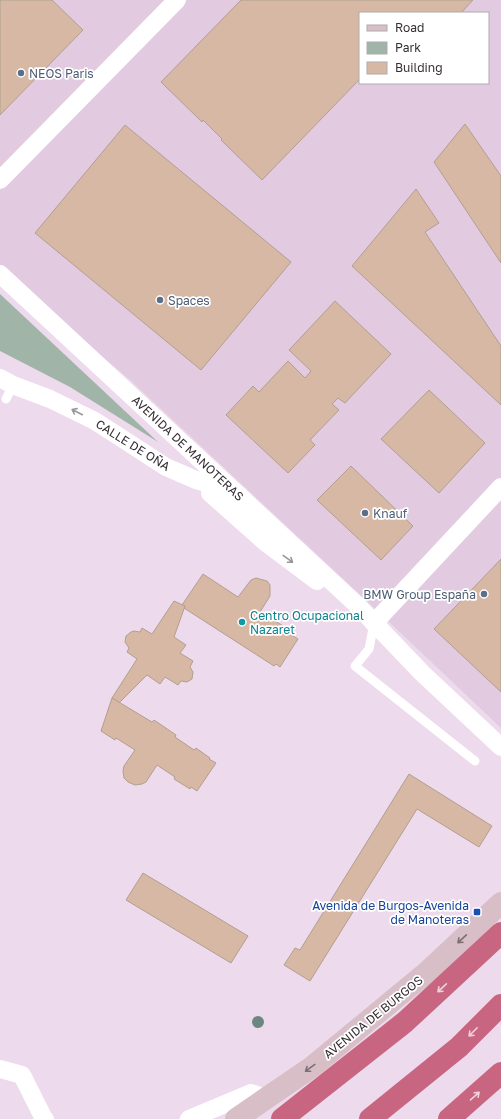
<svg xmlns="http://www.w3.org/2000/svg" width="501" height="1119" font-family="'Golos Text',sans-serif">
<rect width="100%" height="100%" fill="#eddaec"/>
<path fill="#e2cbe0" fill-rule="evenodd" d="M0,0h501v728l-130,-123 -242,-226 -129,-107zM360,13h128v70h-128z"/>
<polygon fill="#a0b5a8" points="0,294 158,442 70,387 0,351"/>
<g fill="#d6b8a4" stroke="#b29f91">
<polygon points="0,0 52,0 83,30 0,115"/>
<polygon points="241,0 473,0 461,13 360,13 360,79 262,180 221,140 222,139 203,120 202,122 161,82"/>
<polygon points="465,124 501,176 501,263 434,162"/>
<polygon points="125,125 291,262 201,370 35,233"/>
<polygon points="416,189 439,223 425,232 501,346 501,405 352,266"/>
<polygon points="335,301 391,354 345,403 338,398 332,404 339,410 310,440 315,445 288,473 226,415 253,386 259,392 288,361 305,378 311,371 289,350"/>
<polygon points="429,390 485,443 439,493 381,439"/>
<polygon points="351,466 413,526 381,560 317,500"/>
<polygon points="501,559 501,692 434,629"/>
<polygon points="203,574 238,597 251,580 256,578 267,581 270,585 270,596 260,612 295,633 293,636 298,639 280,667 276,664 274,666 184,608 185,606 182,605"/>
<polygon points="174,601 185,606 174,637 186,645 180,653 193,661 190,667 193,672 192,679 187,682 181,681 178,685 165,677 160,684 147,675 119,703 112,698 137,659 127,652 129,648 125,642 126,636 131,632 134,631 140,632 142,628 152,634"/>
<polygon points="112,698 152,722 154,720 176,735 175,737 194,750 196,748 210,758 209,759 216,763 197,791 191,787 190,789 174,779 175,777 157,765 146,782 142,784 135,785 128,782 124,778 123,771 124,766 135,750 116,738 115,740 101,731"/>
<polygon points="409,774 492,826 479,847 417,809 310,981 284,965 295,948 300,950"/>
<polygon points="143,873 248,936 231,963 126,900"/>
</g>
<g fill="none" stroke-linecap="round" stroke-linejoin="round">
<g stroke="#fff" stroke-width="9">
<polyline points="6,399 13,385"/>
<polyline points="374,623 369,649 355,666 475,761"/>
</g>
<g stroke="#fff" stroke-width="18">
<polyline points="0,180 177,0"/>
<polyline points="0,274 357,605 422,673 501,747"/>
<polyline points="0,378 13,385 50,399 95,421 166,467 196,480 217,486 230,496"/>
<polyline points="210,493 265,542 317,581"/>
<polyline points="374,623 501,487"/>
<polyline points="0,1069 22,1075 43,1117 45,1119"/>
<polyline points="189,1119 251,1093 257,1095 262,1101"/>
</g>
<polyline stroke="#d8bec6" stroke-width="22" points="236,1119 312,1067 426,973 501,903"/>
<g stroke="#c86681" stroke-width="22">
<polyline points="282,1119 405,1022 501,933"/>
<polyline points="370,1119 459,1047 501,1005"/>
<polyline points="449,1119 501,1073"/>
</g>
</g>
<circle fill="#6c8680" cx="258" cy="1022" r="6"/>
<defs><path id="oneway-shaft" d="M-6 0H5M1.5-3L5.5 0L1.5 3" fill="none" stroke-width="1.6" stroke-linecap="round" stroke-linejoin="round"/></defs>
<g stroke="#9a969a">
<use href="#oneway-shaft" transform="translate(77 412) rotate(-153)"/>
<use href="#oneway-shaft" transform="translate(288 559) rotate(36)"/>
</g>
<g stroke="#7e6f76">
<use href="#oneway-shaft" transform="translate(462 939) rotate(137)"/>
<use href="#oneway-shaft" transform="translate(310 1068) rotate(144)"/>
</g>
<g stroke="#eed1d9">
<use href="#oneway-shaft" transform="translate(442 988) rotate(137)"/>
<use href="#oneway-shaft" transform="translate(473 1032) rotate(135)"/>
<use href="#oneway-shaft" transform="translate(475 1096) rotate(-41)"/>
</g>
<g fill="#5c6f8a" stroke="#fff" stroke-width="1.5">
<circle cx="21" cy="73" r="4"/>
<circle cx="160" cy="300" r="4"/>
<circle cx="365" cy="513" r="4"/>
<circle cx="484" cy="594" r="4"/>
</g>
<circle fill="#0f9aa8" stroke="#fff" stroke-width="1.5" cx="242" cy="622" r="4"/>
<rect fill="#1a4fb4" stroke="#fff" stroke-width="1.5" x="473" y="908" width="8" height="8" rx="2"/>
<g text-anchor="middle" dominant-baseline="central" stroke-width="3.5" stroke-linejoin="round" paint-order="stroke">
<g font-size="12" fill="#4e5e75" stroke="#fff" text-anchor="start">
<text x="29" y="73">NEOS Paris</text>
<text x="168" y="300">Spaces</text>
<text x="373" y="513">Knauf</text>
<text x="476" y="594" text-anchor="end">BMW Group España</text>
</g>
<g font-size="12" fill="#352e34" stroke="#fff">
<text transform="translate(133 445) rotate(32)">CALLE DE OÑA</text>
<text transform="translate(188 448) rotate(43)">AVENIDA DE MANOTERAS</text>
<text transform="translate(373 1017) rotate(-39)">AVENIDA DE BURGOS</text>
</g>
<g font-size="12" fill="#0d838f" stroke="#fff" text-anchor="start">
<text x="250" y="615">Centro Ocupacional<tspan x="250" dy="14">Nazaret</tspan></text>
</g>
<g font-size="12" fill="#164399" stroke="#fff" text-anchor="end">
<text x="469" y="905">Avenida de Burgos-Avenida<tspan x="469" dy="14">de Manoteras</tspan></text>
</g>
</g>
<rect x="359" y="12" width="130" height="72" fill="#ffffff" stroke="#aeabae"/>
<rect x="367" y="25" width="20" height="6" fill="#d8bec6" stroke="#aeabae"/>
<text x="395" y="32" font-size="12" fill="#352e34">Road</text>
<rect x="367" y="42" width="20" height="12" fill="#a0b5a8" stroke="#aeabae"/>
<text x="395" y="52" font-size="12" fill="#352e34">Park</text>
<rect x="367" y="62" width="20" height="12" fill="#d6b8a4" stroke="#aeabae"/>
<text x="395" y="72" font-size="12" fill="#352e34">Building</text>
</svg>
